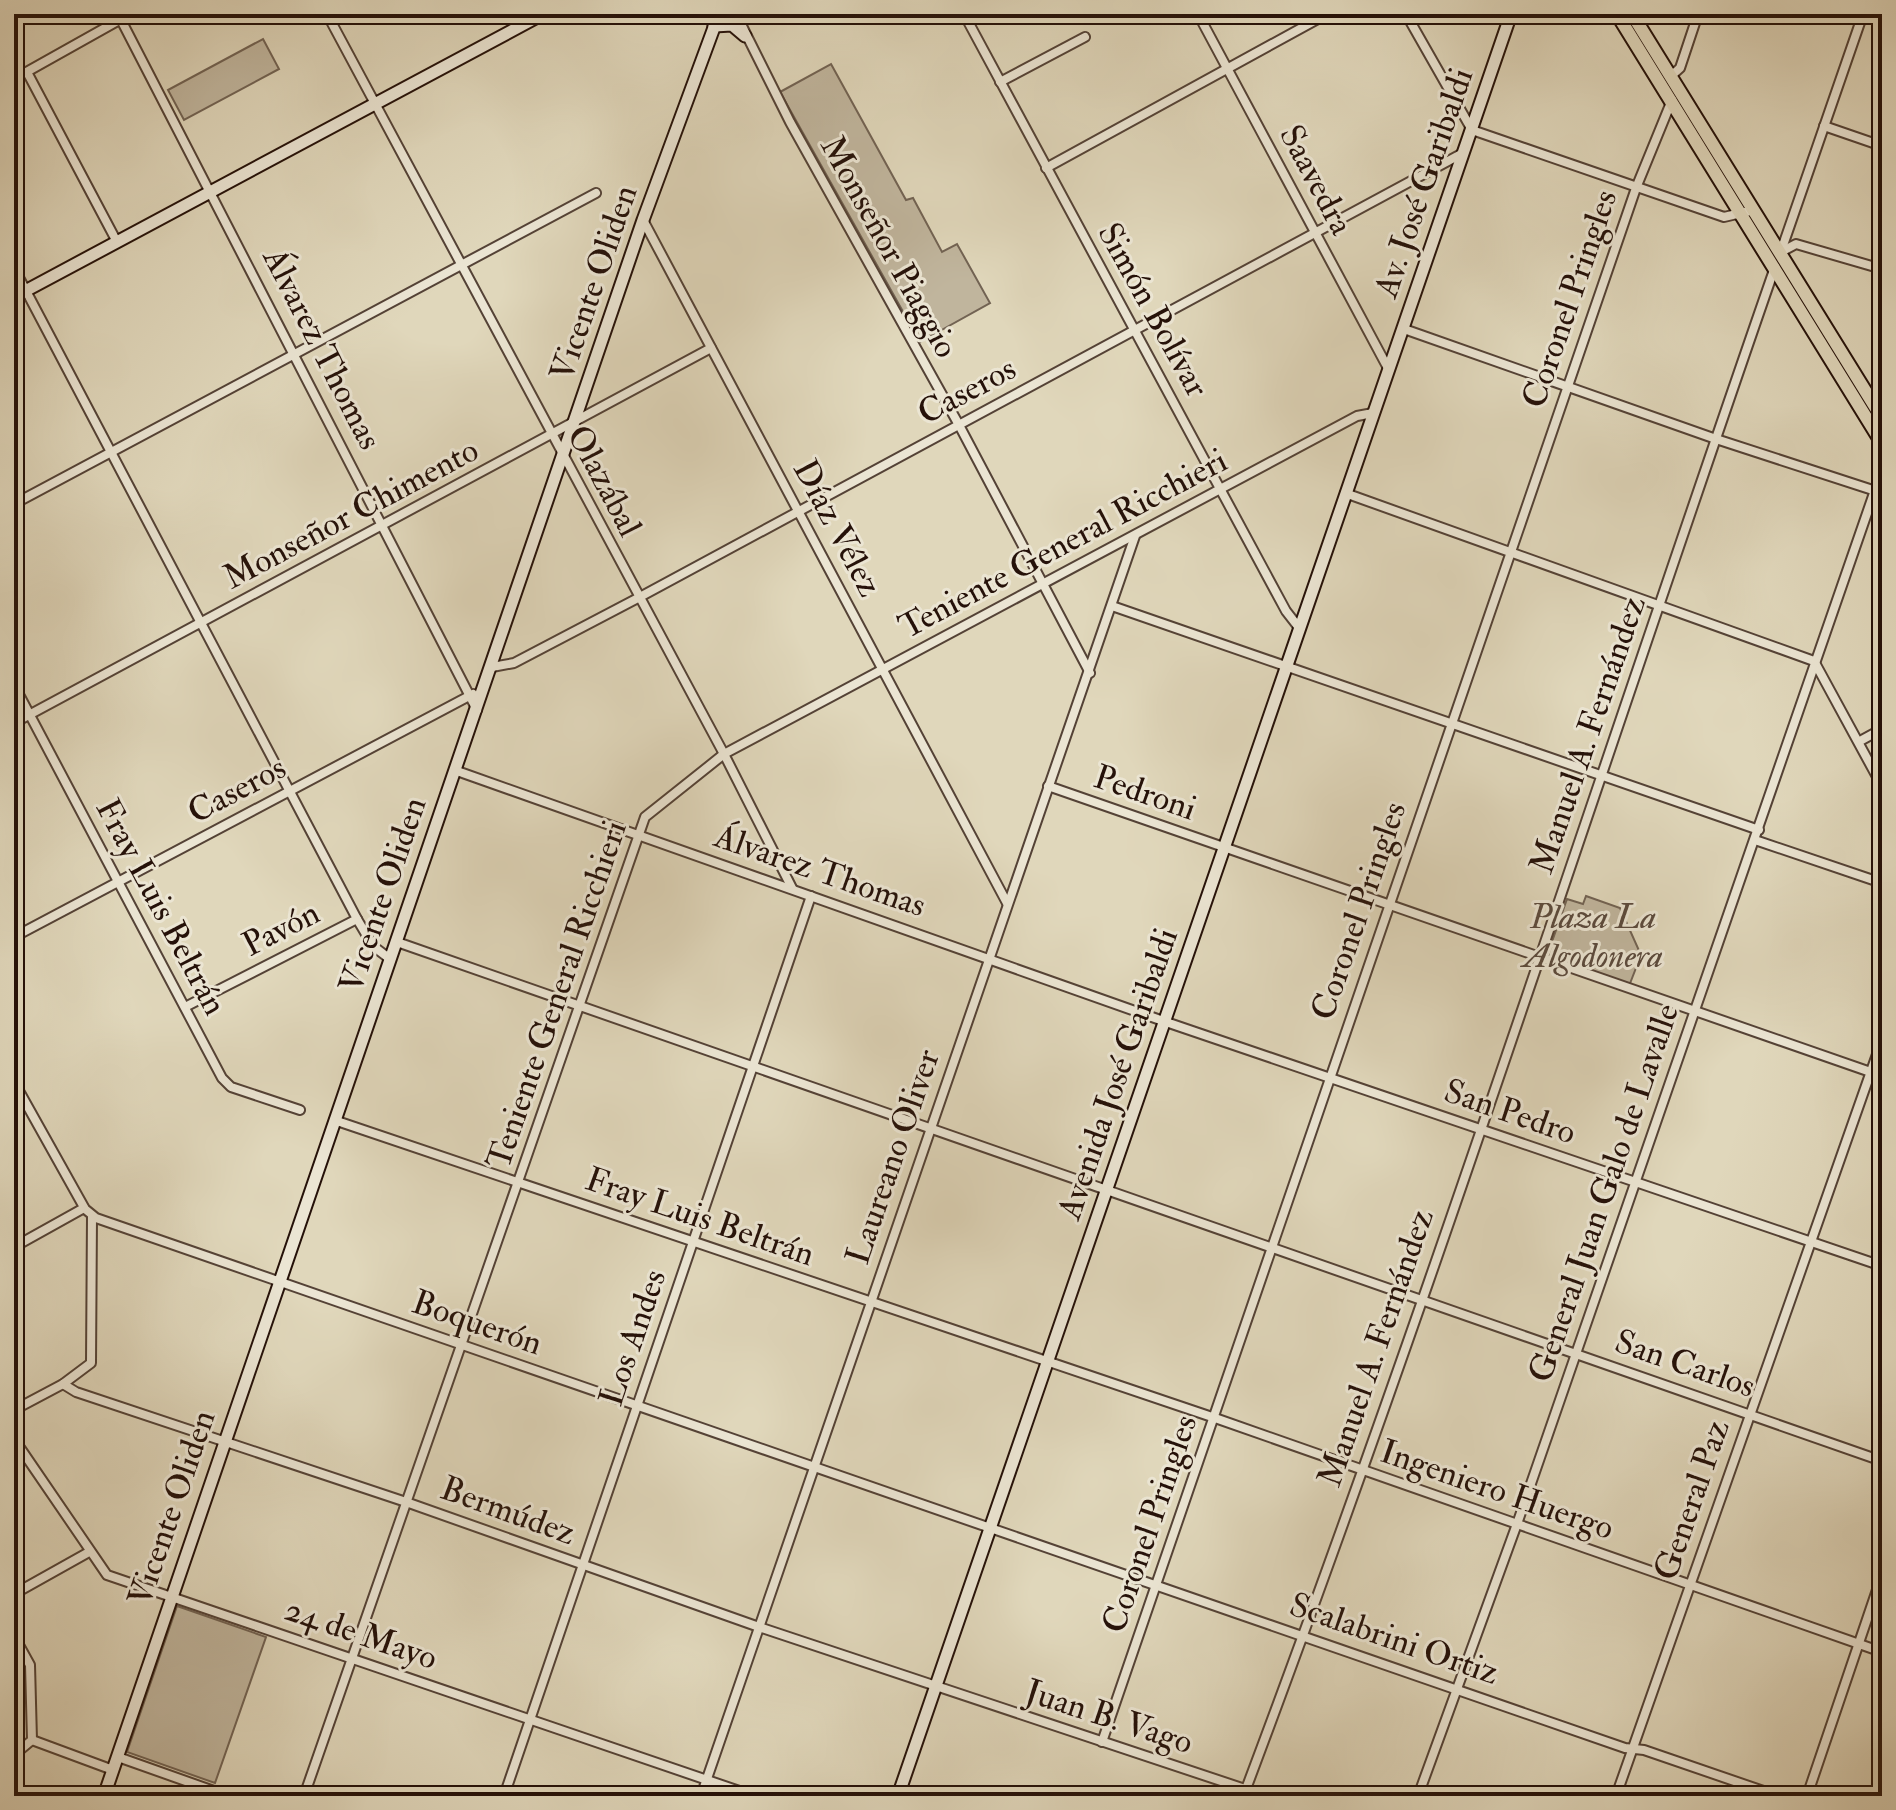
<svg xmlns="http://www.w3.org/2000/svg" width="1896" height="1810" font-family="'IM FELL Double Pica',serif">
<rect width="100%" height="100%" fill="#e0d7bb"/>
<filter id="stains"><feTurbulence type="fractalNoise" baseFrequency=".0025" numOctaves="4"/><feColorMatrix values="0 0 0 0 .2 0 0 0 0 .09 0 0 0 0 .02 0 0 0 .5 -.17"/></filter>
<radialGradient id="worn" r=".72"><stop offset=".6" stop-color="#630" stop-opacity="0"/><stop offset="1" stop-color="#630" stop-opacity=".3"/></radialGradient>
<g fill="#c0b59d" stroke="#726353" stroke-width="2">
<polygon points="263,39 279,69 184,120 168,90"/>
<polygon points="831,64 906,200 913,198 942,252 957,244 990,303 920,342 780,92"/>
<polygon points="1586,896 1620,908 1641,955 1629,986 1551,958 1548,953 1567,899 1583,904"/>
<polygon points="177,1606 266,1637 215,1783 127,1752"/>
</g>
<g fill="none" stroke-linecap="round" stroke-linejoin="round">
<defs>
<g id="street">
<polyline points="118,14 477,710"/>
<polyline points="327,14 724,754 792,888"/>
<polyline points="736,14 790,122 959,425 1090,673"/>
<polyline points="964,14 1286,611 1300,629"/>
<polyline points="1198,14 1389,370"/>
<polyline points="1406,14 1472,130 1724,217 1754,210"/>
<polyline points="27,72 117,242"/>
<polyline points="1671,76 1680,68 1698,14"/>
<polyline points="14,79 130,14"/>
<polyline points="1000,82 1085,37"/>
<polyline points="1824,126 1882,146"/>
<polyline points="1046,168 1327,14"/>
<polyline points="643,220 1007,903"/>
<polyline points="1781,252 1796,244 1882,269"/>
<polyline points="1780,254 1863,14"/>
<polyline points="14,268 357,919 373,946 390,959"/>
<polyline points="1404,329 1716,439 1882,493"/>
<polyline points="1345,493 1814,661 1882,786"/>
<polyline points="14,504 596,193"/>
<polyline points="1112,606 1759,830"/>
<polyline points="492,667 514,663 638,598 1463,153"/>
<polyline points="14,685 222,1078 231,1087 300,1110"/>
<polyline points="14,723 711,348"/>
<polyline points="1860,741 1882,729"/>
<polyline points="457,771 1166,1022 1882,1266"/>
<polyline points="1048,786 1882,1076"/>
<polyline points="1755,840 1882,883"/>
<polyline points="14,937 473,694"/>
<polyline points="397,942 1882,1461"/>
<polyline points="185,1007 357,919"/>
<polyline points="14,1082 85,1209 96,1218 1625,1748 1644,1750 1778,1796"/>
<polyline points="334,1120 1215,1418 1882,1652"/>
<polyline points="14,1247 84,1208"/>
<polyline points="63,1384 76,1392 406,1502 759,1627 1266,1796"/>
<polyline points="14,1410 63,1384 91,1363 92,1217"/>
<polyline points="14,1439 107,1575 754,1796"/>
<polyline points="14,1594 89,1552"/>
<polyline points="14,1636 30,1665 32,1740"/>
<polyline points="32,1740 113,1770"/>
<polyline points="1102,1742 1636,188 1672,100"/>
<polyline points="14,1755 32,1740"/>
<polyline points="118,1757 228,1796"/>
<path d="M1246,1789c189,-503 353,-1015 529,-1522"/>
<polyline points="304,1796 645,817 724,754 1357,416 1373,413"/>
<polyline points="504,1796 811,896"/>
<polyline points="701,1796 1135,536"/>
<polyline points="1418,1796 1517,1524 1882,470"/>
<polyline points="1616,1796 1882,1040"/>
<polyline points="1807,1796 1882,1575"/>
</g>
<g id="secondary">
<polyline points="714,26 732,25 745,36"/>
<polyline points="14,297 543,14"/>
<polyline points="104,1796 643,220 719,14"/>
<polyline points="898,1796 1511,14"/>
</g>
<g id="primary">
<polyline points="1617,14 1882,443"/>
<polyline points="1632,14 1882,418"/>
</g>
</defs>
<use href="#street" stroke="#544236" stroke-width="12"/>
<use href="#secondary" stroke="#251109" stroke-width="15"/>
<use href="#primary" stroke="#251109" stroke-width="16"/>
<use href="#street" stroke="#ebe5d3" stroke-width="8"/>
<use href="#secondary" stroke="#ebe5d3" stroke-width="11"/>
<use href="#primary" stroke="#e0d7bb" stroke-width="12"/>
</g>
<g text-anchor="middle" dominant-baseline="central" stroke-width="6" stroke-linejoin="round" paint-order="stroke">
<g font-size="34" fill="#251109" stroke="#ebe5d3">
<text transform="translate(1316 180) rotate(62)">Saavedra</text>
<text transform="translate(1424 183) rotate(-71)">Av. José Garibaldi</text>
<text transform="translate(889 247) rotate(61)">Monseñor Piaggio</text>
<text transform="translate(594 283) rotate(-71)">Vicente Oliden</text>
<text transform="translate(1570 299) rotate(-71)">Coronel Pringles</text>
<text transform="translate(1153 310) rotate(61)">Simón Bolívar</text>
<text transform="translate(322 349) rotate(63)">Álvarez Thomas</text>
<text transform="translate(967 391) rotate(-28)">Caseros</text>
<text transform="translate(604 481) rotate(62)">Olazábal</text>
<text transform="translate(351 514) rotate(-28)">Monseñor Chimento</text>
<text transform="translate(837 528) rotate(62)">Díaz Vélez</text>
<text transform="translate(1063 544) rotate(-28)">Teniente General Ricchieri</text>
<text transform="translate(1588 735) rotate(-71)">Manuel A. Fernández</text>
<text transform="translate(237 790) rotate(-28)">Caseros</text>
<text transform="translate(1145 793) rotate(19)">Pedroni</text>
<text transform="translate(820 871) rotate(19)">Álvarez Thomas</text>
<text transform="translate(383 895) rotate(-71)">Vicente Oliden</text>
<text transform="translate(161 907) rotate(62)">Fray Luis Beltrán</text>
<text transform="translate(1359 911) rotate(-71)">Coronel Pringles</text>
<text transform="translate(281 929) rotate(-27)">Pavón</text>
<text transform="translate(557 995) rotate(-71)">Teniente General Ricchieri</text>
<text transform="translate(1118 1074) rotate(-71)">Avenida José Garibaldi</text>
<text transform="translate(1510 1112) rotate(19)">San Pedro</text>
<text transform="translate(893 1157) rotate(-71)">Laureano Oliver</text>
<text transform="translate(1604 1193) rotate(-71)">General Juan Galo de Lavalle</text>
<text transform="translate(700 1217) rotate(19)">Fray Luis Beltrán</text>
<text transform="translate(477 1323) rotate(19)">Boquerón</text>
<text transform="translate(633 1338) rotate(-71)">Los Andes</text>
<text transform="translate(1376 1348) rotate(-71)">Manuel A. Fernández</text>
<text transform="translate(1685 1364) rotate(19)">San Carlos</text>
<text transform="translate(1497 1490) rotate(19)">Ingeniero Huergo</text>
<text transform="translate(1692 1500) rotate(-71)">General Paz</text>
<text transform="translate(172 1508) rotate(-71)">Vicente Oliden</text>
<text transform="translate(508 1511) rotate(20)">Bermúdez</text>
<text transform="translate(1150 1524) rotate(-71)">Coronel Pringles</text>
<text transform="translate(361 1634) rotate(19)">24 de Mayo</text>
<text transform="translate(1394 1639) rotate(19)">Scalabrini Ortiz</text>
<text transform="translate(1109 1717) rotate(18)">Juan B. Vago</text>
</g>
<g font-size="34" font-style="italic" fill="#5b4a3d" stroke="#ebe5d3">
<text x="1593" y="917">Plaza La<tspan x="1593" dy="39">Algodonera</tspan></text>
</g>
</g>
<rect width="1896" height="1810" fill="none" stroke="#e0d7bb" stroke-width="48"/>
<rect x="16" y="16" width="1864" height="1778" fill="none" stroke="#251109" stroke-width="4"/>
<rect x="24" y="24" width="1848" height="1762" fill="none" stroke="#251109" stroke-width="2"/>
<rect width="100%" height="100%" filter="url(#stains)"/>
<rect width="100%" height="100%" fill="url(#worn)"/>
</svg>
